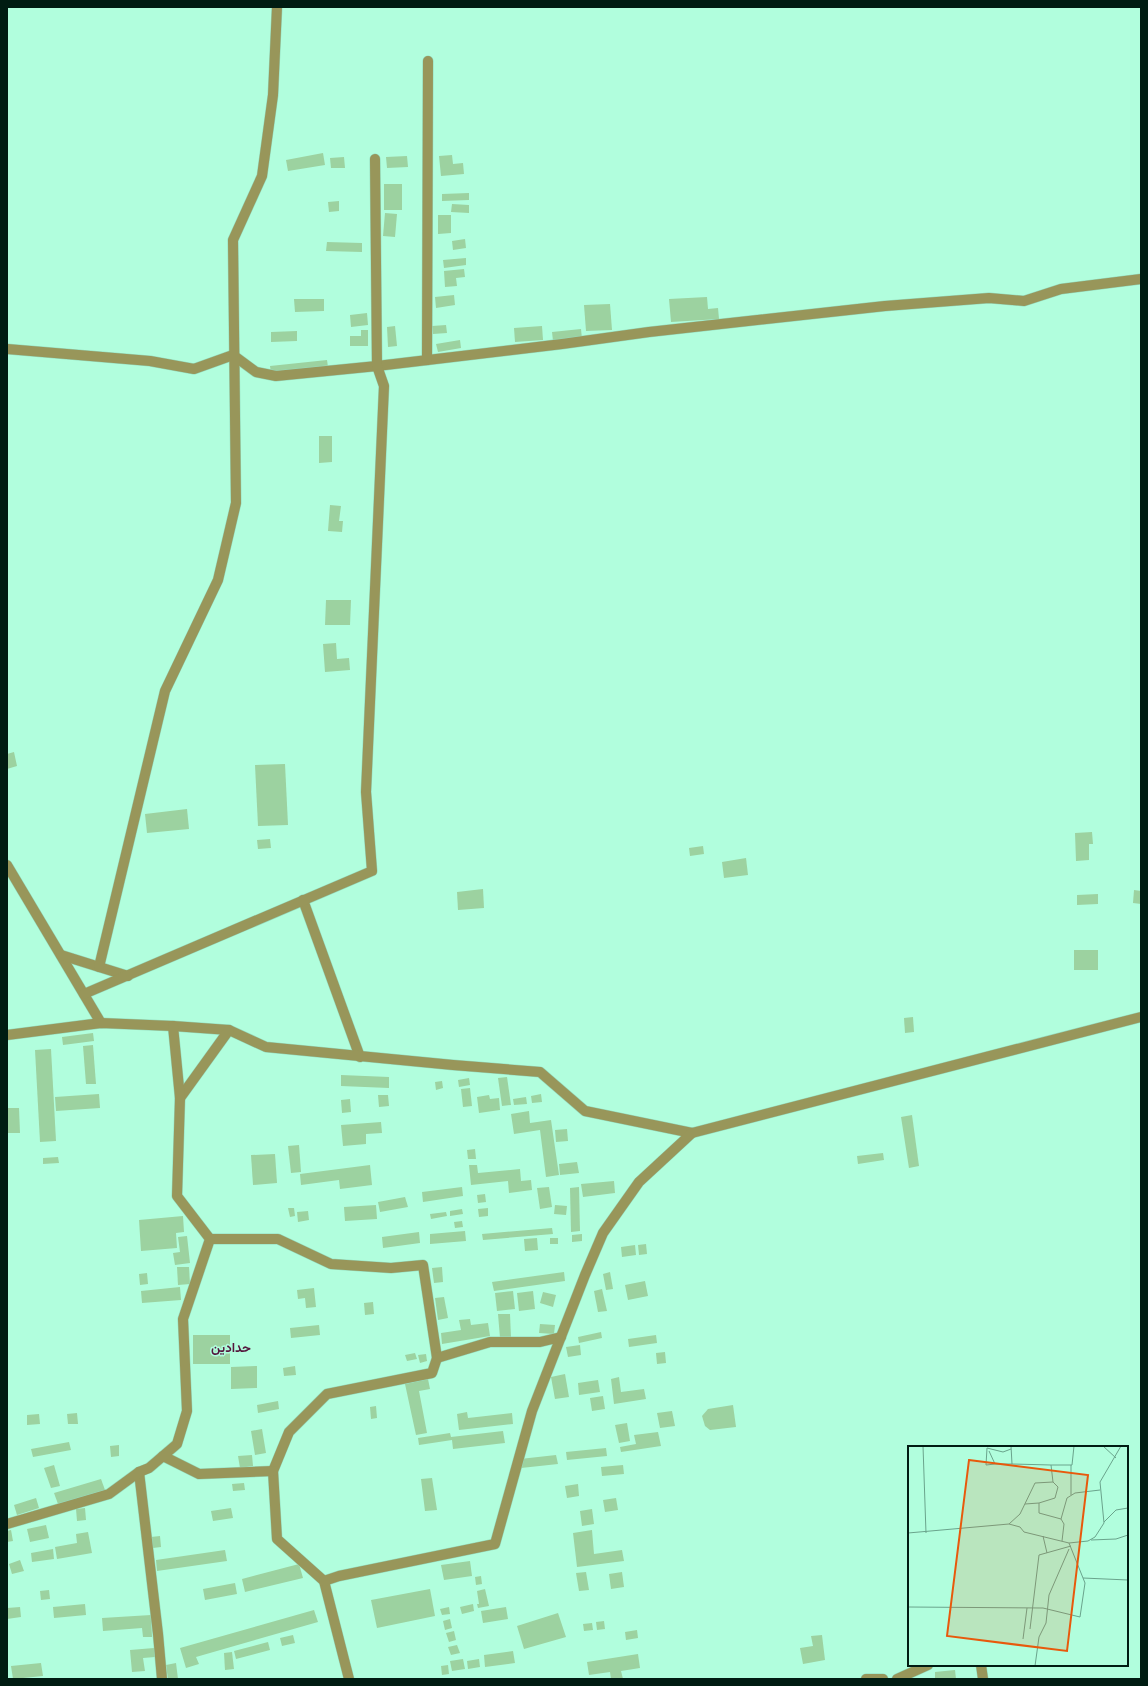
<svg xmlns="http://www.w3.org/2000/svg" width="1148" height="1686" font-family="Raleway,Vazirmatn,sans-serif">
<rect width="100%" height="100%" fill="#b1fedd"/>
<g fill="#9cd2a0">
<polygon points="323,153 325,165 288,171 286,160"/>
<polygon points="452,155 453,164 463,163 464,174 441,176 439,156"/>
<polygon points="407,156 408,167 387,168 386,157"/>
<polygon points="344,157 345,168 331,168 330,158"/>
<rect x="384" y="184" width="18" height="26"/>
<polygon points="469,193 469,200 442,201 442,194"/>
<polygon points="339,201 339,211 329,212 328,202"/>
<polygon points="452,204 469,205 469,213 451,212"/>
<polygon points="385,213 397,214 395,237 383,236"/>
<polygon points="438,215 451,215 451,233 438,234"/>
<polygon points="465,239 466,248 453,250 452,241"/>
<polygon points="327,242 362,243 362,252 326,251"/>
<polygon points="466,258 466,265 444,268 443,260"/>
<polygon points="464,269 465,277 456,278 457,286 445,287 444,271"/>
<polygon points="454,295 455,305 436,308 435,297"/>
<polygon points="707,297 708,309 718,308 719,319 671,322 669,299"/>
<polygon points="294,299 324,299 324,311 295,312"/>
<polygon points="610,304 612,330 586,331 584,305"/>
<polygon points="367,313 368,325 351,327 350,315"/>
<polygon points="446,325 447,333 433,334 432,326"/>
<polygon points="395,326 397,346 388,347 387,327"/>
<polygon points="542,326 543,340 515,342 514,328"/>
<polygon points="581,329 582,339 553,341 552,332"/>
<polygon points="361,330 368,330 368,346 350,346 350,336 361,336"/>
<polygon points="297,331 297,341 271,342 271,332"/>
<polygon points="460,340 461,348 438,352 436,344"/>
<polygon points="327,360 328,367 271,373 270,366"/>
<polygon points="319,436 332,436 332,462 319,463"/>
<polygon points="330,505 341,506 339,521 343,521 342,532 328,531"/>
<polygon points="326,600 351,600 350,625 325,625"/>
<polygon points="336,643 337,659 349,658 350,670 325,672 323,644"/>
<polygon points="14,752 17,766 7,769 7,754"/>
<polygon points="285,764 288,825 258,826 255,765"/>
<polygon points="187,809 189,829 147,833 145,814"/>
<polygon points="1092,832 1093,844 1089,844 1089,860 1076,861 1075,833"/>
<polygon points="270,839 271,848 258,849 257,840"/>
<polygon points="703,846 704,854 690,856 689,848"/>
<polygon points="746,858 748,875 724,878 722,862"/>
<polygon points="483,889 484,908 458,910 457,892"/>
<polygon points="1134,890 1141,891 1141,904 1133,903"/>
<polygon points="1098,894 1098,904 1077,905 1077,895"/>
<rect x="1074" y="950" width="24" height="20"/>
<polygon points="913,1017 914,1032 905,1033 904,1018"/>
<polygon points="93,1033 94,1041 63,1045 62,1037"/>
<polygon points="93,1045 96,1084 86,1084 83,1046"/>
<polygon points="51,1049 56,1141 40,1142 35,1050"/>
<polygon points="341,1075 389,1077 389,1088 341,1086"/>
<polygon points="507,1077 511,1105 502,1106 498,1078"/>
<polygon points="469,1078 470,1085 459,1087 458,1080"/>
<polygon points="442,1081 443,1088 436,1090 435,1082"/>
<polygon points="470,1088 472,1106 463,1107 461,1089"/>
<polygon points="99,1094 100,1108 56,1111 55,1097"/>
<polygon points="541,1094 542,1102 532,1103 531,1096"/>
<polygon points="378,1095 388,1095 389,1106 379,1107"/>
<polygon points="489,1095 490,1099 499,1098 500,1110 479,1113 477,1097"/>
<polygon points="526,1097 527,1104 514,1105 513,1099"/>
<polygon points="350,1099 351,1112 342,1113 341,1100"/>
<polygon points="7,1108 19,1108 20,1133 7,1133"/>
<polygon points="529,1111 530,1123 551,1120 559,1175 546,1177 540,1130 514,1134 511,1114"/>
<polygon points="912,1115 919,1166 909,1168 901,1117"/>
<polygon points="381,1122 382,1133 366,1134 366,1144 343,1146 341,1125"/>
<polygon points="567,1129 568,1141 556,1142 555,1130"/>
<polygon points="299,1145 301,1172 291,1173 288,1146"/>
<polygon points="475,1149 476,1159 468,1159 467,1150"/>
<polygon points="883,1153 884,1160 858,1164 857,1156"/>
<polygon points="275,1154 277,1183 253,1185 251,1155"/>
<polygon points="58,1157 59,1163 43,1164 43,1158"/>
<polygon points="577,1162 579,1173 560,1175 559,1164"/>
<polygon points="370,1165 372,1185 340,1189 339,1180 301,1185 300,1174"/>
<polygon points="469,1165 477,1165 478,1173 520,1169 521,1181 531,1180 532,1190 509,1193 508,1181 471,1185"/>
<polygon points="614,1181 615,1193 583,1197 581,1184"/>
<polygon points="462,1187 463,1196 423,1202 422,1192"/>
<polygon points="549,1187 552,1207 540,1209 537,1188"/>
<polygon points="579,1187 580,1231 571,1232 570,1188"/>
<polygon points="485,1194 486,1202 478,1203 477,1195"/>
<polygon points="405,1197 408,1207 380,1212 378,1202"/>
<polygon points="376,1205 377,1219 345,1221 344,1207"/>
<polygon points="555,1205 567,1206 566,1215 554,1214"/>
<polygon points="288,1208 294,1208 295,1216 290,1217"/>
<polygon points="488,1208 488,1216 479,1217 478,1209"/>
<polygon points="462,1209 463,1214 450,1216 450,1211"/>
<polygon points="308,1211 309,1220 298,1222 297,1212"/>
<polygon points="446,1212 447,1216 431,1219 430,1214"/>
<polygon points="183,1216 184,1232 176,1233 177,1248 141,1251 139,1220"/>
<polygon points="462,1221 463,1227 455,1228 454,1222"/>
<polygon points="552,1228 553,1234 483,1240 482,1234"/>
<polygon points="465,1231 466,1241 430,1244 430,1234"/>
<polygon points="419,1232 420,1243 383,1248 382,1237"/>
<polygon points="582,1234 582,1241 572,1242 572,1235"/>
<polygon points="187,1236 190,1263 175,1265 173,1253 180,1252 178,1237"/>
<polygon points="537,1238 538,1250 525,1251 524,1239"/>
<rect x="550" y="1238" width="8" height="6"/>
<polygon points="646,1244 647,1254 639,1255 638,1245"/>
<polygon points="635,1245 636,1255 622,1257 621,1247"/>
<polygon points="177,1267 189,1267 190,1284 178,1285"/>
<polygon points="442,1267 443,1282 434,1283 432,1268"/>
<polygon points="564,1272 565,1281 494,1291 492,1282"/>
<polygon points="610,1272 613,1289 606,1290 603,1274"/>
<polygon points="147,1273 148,1284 140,1285 139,1274"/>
<polygon points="645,1281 648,1296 628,1300 625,1285"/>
<polygon points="180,1287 181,1300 142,1303 141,1291"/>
<polygon points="314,1288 316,1307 306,1308 305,1298 298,1299 297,1290"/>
<polygon points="602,1289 607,1311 598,1312 594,1291"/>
<polygon points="513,1291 515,1309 497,1311 495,1293"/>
<polygon points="533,1291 535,1309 519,1311 517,1293"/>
<polygon points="543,1292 556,1295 553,1307 540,1303"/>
<polygon points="444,1297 448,1318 438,1320 435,1298"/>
<polygon points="373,1302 374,1314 365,1315 364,1303"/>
<polygon points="498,1314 510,1314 511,1338 500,1338"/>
<polygon points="470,1319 471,1325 488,1323 490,1336 442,1344 441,1333 461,1330 459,1320"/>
<polygon points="540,1324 555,1325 554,1334 539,1333"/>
<polygon points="319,1325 320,1335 291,1338 290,1328"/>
<polygon points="601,1332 602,1338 579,1343 578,1337"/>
<rect x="193" y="1335" width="37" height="29"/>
<polygon points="656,1335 657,1343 629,1347 628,1339"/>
<polygon points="580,1345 581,1355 568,1357 566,1347"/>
<polygon points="665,1352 666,1363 657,1364 656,1353"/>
<polygon points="415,1353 417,1359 407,1361 405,1355"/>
<polygon points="426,1354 427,1361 420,1363 418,1355"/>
<polygon points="257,1366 257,1388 231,1389 231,1367"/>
<polygon points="295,1366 296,1375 284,1376 283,1368"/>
<polygon points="565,1374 569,1397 555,1399 551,1377"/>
<polygon points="619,1377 621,1392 644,1389 646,1399 614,1404 611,1379"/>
<polygon points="428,1379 430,1389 419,1391 427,1433 416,1435 405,1384"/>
<polygon points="598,1380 600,1392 579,1395 578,1383"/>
<polygon points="603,1396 605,1409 592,1411 590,1398"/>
<polygon points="278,1401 279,1409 258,1413 257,1405"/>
<polygon points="733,1405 736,1427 710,1430 705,1426 702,1416 708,1409"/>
<polygon points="376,1406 377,1418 371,1419 370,1407"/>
<polygon points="672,1411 675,1426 660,1428 657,1413"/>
<polygon points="467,1412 468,1418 512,1413 513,1424 459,1430 457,1414"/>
<polygon points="77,1413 78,1424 68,1424 67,1414"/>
<polygon points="39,1414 40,1424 27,1425 27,1415"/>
<polygon points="627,1423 630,1441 619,1443 615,1425"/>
<polygon points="262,1429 266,1453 255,1455 251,1431"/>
<polygon points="503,1431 505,1443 453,1449 452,1440 419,1445 418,1438 450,1433 451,1437"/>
<polygon points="658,1432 661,1446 621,1452 620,1447 636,1444 634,1435"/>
<polygon points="69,1442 71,1450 33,1457 31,1449"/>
<polygon points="119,1445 119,1456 111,1457 110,1446"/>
<polygon points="606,1448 607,1456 567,1460 566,1452"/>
<polygon points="252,1455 253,1466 240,1468 238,1456"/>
<polygon points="556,1455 558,1464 521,1468 520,1459"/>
<polygon points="54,1465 60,1486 51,1488 44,1468"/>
<polygon points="623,1465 624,1474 602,1476 601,1467"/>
<polygon points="432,1478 437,1510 425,1511 421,1479"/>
<polygon points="101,1479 105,1490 58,1504 54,1493"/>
<polygon points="244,1483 245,1490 233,1491 232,1484"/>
<polygon points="578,1484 579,1496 567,1498 565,1486"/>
<polygon points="36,1498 39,1508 17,1515 14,1505"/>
<polygon points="616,1498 618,1510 605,1512 603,1500"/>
<polygon points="85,1508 86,1520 77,1521 76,1509"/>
<polygon points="231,1508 233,1518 213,1521 211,1511"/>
<polygon points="592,1509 594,1524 582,1526 580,1511"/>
<polygon points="46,1525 49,1538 30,1542 27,1529"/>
<polygon points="11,1530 13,1541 7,1542 7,1531"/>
<polygon points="592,1530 594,1554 622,1550 624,1561 577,1567 573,1533"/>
<polygon points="88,1532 92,1553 57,1559 55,1547 77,1543 76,1534"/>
<polygon points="160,1536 161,1547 153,1548 151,1537"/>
<polygon points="53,1549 54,1559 32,1562 31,1553"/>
<polygon points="225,1550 227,1561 157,1571 156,1560"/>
<polygon points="20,1560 24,1571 12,1574 9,1564"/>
<polygon points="470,1561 472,1576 444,1580 441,1565"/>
<polygon points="299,1564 303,1578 245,1592 242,1579"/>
<polygon points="586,1572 589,1590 579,1591 576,1573"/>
<polygon points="622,1572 624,1587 611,1589 609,1574"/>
<polygon points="481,1576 482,1584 476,1585 475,1577"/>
<polygon points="235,1583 237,1594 205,1600 203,1589"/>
<polygon points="430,1589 435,1616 377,1628 371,1600"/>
<polygon points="485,1589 489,1606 478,1608 477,1604 479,1604 477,1591"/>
<polygon points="49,1590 50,1599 41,1600 40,1591"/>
<polygon points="85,1604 86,1615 54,1618 53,1607"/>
<polygon points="473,1604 474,1611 462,1614 460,1607"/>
<polygon points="20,1607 21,1617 7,1619 7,1608"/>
<polygon points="449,1607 450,1614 442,1615 440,1609"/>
<polygon points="506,1607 508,1619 483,1623 481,1611"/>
<polygon points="314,1610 318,1622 196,1657 199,1664 186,1668 180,1648"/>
<polygon points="558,1613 566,1637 524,1649 517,1626"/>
<polygon points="151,1615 152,1637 143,1637 142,1628 103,1631 102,1618"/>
<polygon points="450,1619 452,1628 445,1630 443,1621"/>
<polygon points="604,1621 605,1629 597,1630 596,1622"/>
<polygon points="592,1623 593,1630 584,1631 583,1624"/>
<polygon points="637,1630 638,1638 626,1640 625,1632"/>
<polygon points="454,1631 456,1640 449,1642 446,1633"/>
<polygon points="293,1635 295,1643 282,1646 280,1638"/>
<polygon points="822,1635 825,1660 803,1664 800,1648 813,1646 811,1636"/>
<polygon points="268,1642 270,1650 236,1659 234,1651"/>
<polygon points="457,1645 460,1653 451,1655 448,1647"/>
<polygon points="154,1648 155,1657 143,1658 145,1671 132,1672 130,1650"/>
<polygon points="513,1651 515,1663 485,1667 484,1655"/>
<polygon points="232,1652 234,1669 225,1670 224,1653"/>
<polygon points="638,1654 640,1668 621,1671 623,1679 611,1679 610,1672 589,1675 587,1662"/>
<polygon points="463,1659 465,1669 452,1671 450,1661"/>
<polygon points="479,1659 480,1667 468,1669 467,1661"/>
<polygon points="41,1663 43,1676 13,1679 11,1666"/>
<polygon points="176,1663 178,1679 168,1679 166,1665"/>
<polygon points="448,1665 449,1674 442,1675 441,1666"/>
<polygon points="955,1670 956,1679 935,1679 935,1672"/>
</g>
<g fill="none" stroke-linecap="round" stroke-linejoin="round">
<defs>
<g id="minor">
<polyline points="7,349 150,361 194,369 233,355"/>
<polyline points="233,355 256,372 276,376 377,366 562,344 649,332 885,306 989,298 1024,301 1061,289 1141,279"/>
<polyline points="427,360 428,61"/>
<polyline points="7,865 101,1023"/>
<polyline points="303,900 360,1057"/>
<polyline points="61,955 128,976"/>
<polyline points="99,967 165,691 218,580 236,503 233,240 262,176 273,95 277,7"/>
<polyline points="84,994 372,871 366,792 384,386 377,366 375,159"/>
<polyline points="7,1035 101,1023 173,1026 229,1030 266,1047 453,1065 540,1072 585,1111 692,1133"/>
<polyline points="180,1098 229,1030"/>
<polyline points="210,1239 278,1239 331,1264 391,1268 423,1265 437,1358 432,1373 327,1394 289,1432 273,1471 277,1539 324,1581 349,1679"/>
<polyline points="437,1358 490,1342 540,1342 561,1337"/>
<polyline points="163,1456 199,1474 273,1471"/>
<polyline points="139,1472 158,1634 162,1679"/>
<polyline points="7,1524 109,1494 139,1472 149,1468 177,1444 187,1411 183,1319 210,1239 177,1196 180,1098 173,1026"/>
<polyline points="324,1581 339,1576 495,1544 532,1411 585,1275 603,1233 639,1182 692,1133 1141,1017"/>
<polyline points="981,1665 983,1679"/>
<polyline points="866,1679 883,1679"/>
<polyline points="897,1679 928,1665"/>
</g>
</defs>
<use href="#minor" stroke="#95dabd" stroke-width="11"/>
<use href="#minor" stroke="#98965a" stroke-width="10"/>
</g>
<g text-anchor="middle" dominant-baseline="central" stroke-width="3" stroke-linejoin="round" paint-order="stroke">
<g font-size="13" font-weight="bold" fill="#54173d" stroke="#b1fedd">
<text x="231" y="1347">حدادين</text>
</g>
</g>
<g transform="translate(908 1446)">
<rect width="220" height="220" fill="#b1fedd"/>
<path fill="none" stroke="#6aa48c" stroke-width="1" d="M15,0l3,87M103,0l1,18 39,1M195,0l13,12M81,5l6,13h17M87,18l-9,1 1,-17 16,4 8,-3M163,19v30M117,58l14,-1M153,73l-22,-6v-10l16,-5 3,-11 -5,-5 -2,-17h21l2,-19M196,76l12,-12 12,-2M101,78l11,3 4,5 45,11 19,-2 7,-4 9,-14 -4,-41 21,-36M0,87l101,-9 11,-10 15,-31 18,-1M135,90l4,17M183,94l25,-1 12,-4M154,95l2,-17 -3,-5 6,-21 8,-5 25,-3M175,132l45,2M0,161l135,1 37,9 5,-34 -16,-40M122,183l9,-74 32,-9M115,193l4,-31M127,220l4,-29 7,-14 3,-28 20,-46"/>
<path fill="#e8590c" fill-opacity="0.15" stroke="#e8590c" stroke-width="2" d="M61,14l119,15 -21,176 -120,-15z"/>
<rect width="220" height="220" fill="none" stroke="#001c12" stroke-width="2"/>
</g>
<rect width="1148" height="1686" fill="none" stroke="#001c12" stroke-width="16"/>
</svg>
